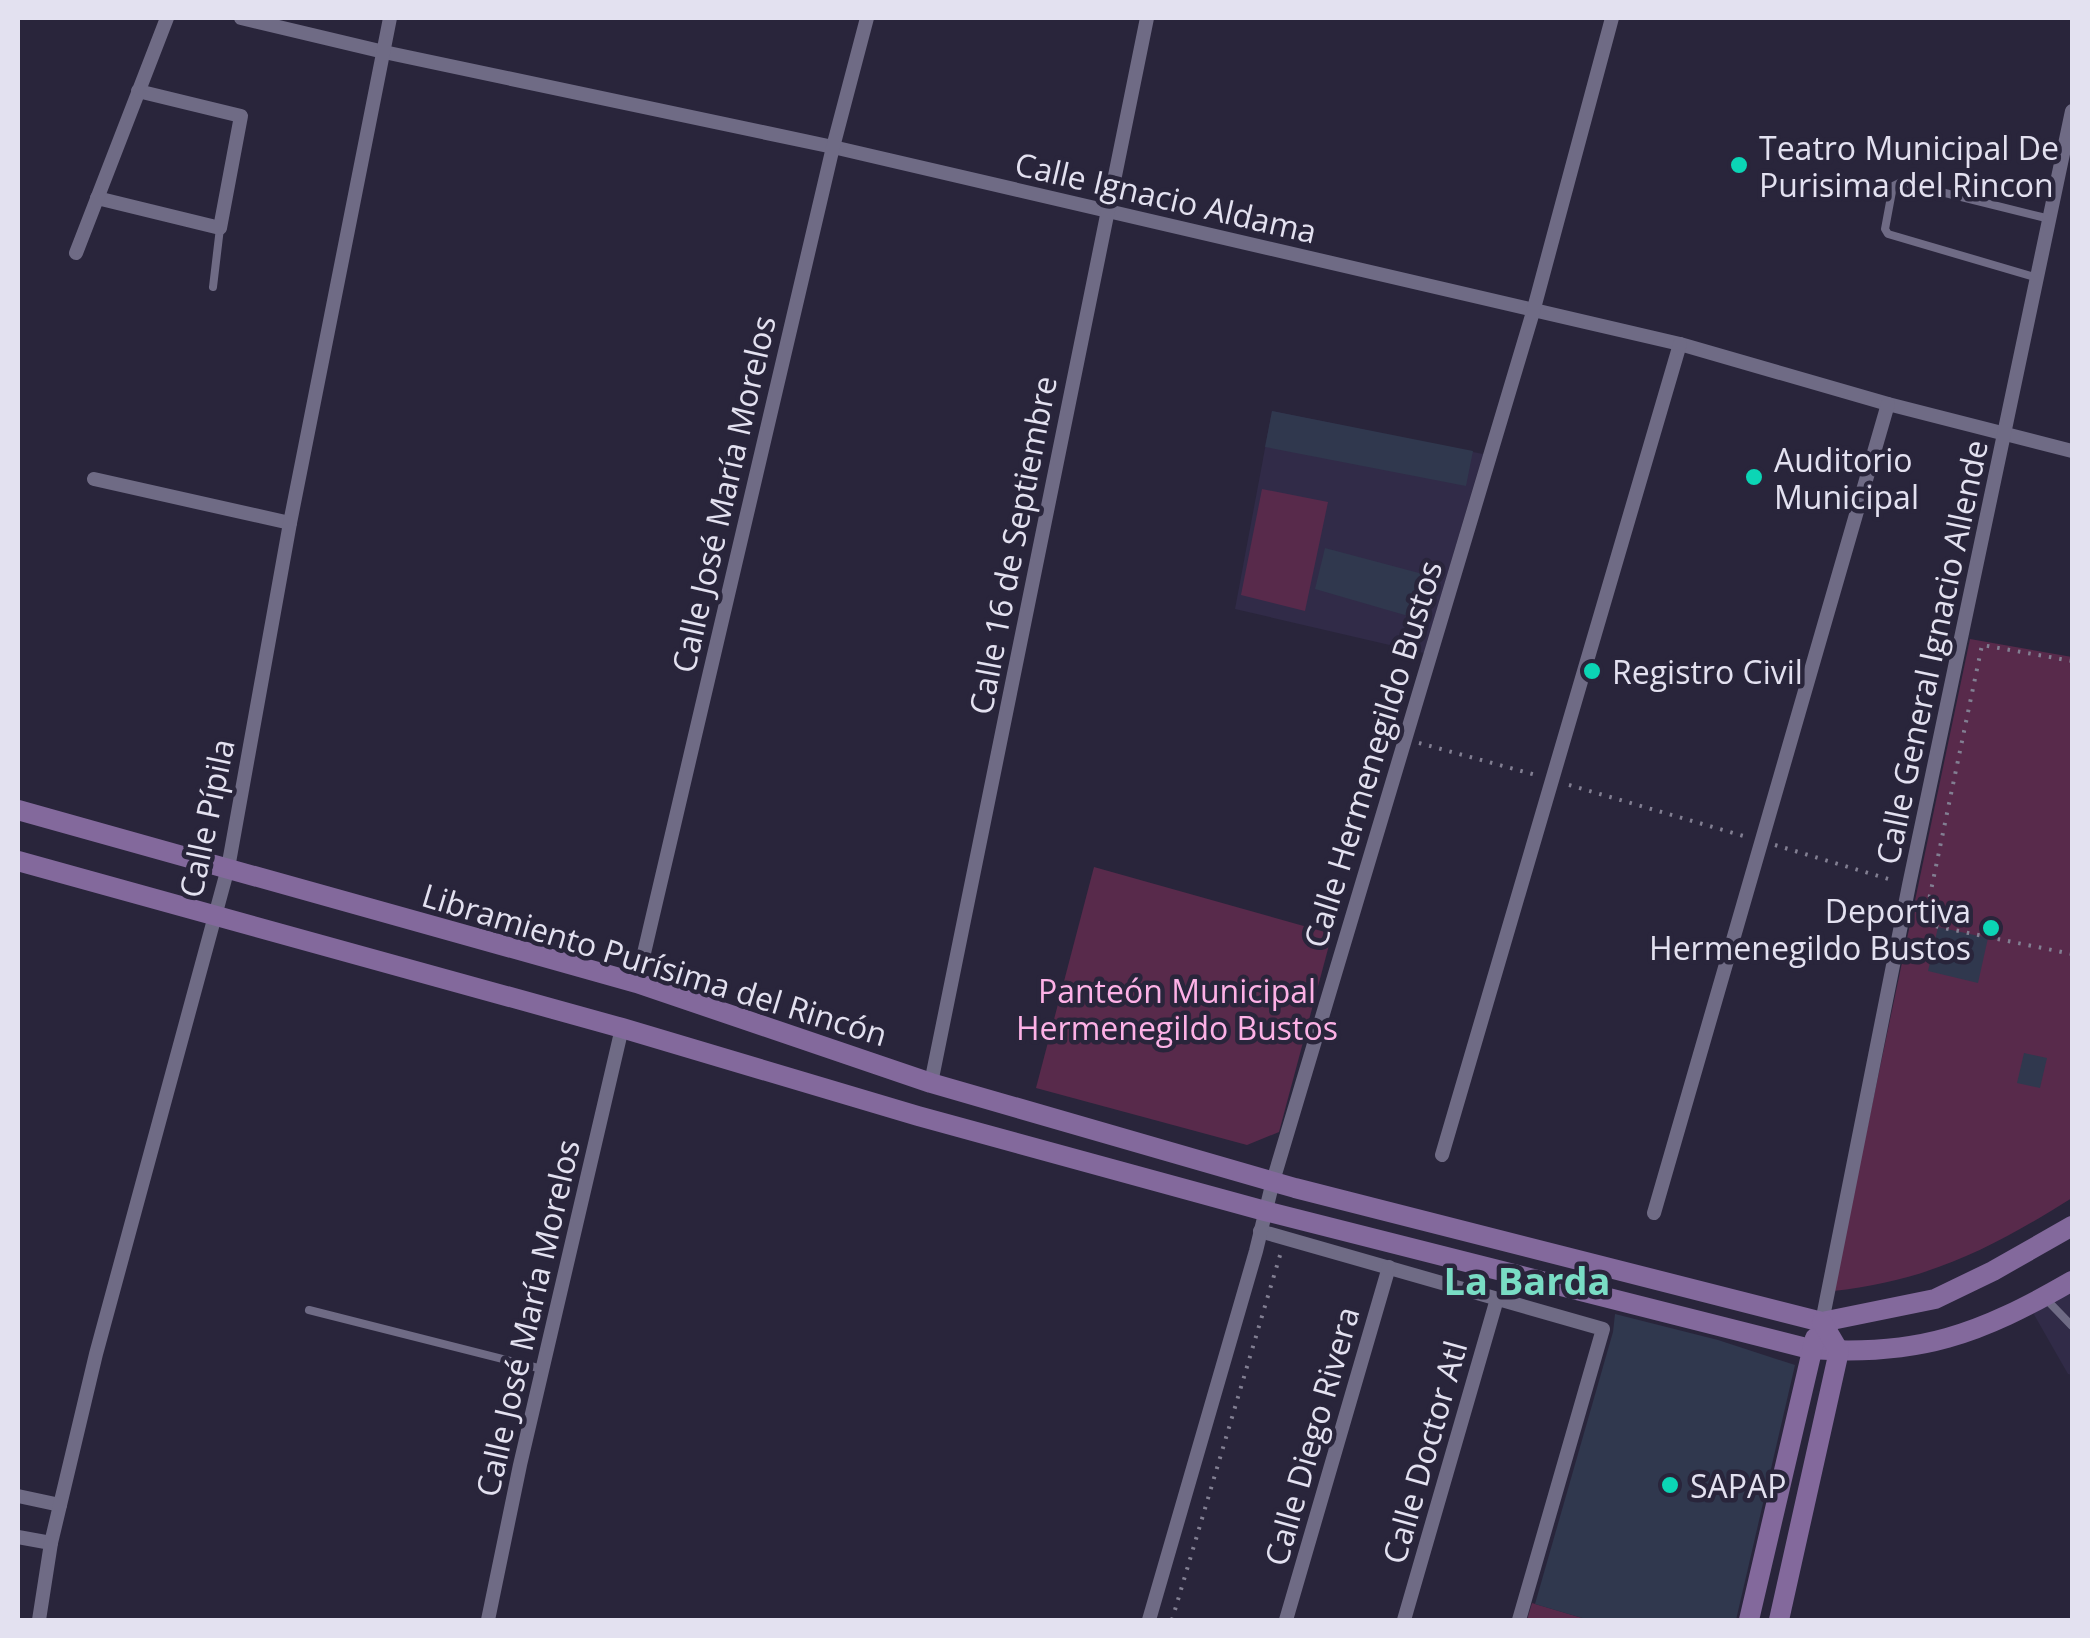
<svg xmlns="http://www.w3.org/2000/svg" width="2090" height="1638" font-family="'Open Sans',sans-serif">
<rect width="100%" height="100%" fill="#29253b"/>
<g fill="#312b48">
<polygon points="1272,411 1483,454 1424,653 1235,609"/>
<polygon points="2072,1289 2072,1375 2068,1374 2032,1311"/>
</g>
<g fill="#582a4b">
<polygon points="1262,489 1328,502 1305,611 1241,595"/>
<path d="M1970,639l102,18v541c-80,50 -144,83 -239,93z"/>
<polygon points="1094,867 1332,934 1279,1132 1247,1145 1036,1088"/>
<polygon points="1532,1603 1589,1620 1527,1620"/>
</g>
<g fill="#30384e">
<polygon points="1272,411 1473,451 1466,486 1265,447"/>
<polygon points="1325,548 1434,577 1422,620 1315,589"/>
<polygon points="1938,927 1988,938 1978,983 1928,971"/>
<polygon points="2024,1053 2047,1058 2040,1088 2017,1083"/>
<polygon points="1615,1314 1718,1340 1795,1365 1736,1620 1589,1620 1535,1604 1613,1332"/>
</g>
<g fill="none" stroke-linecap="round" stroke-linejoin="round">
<g stroke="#827f92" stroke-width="4" stroke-dasharray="2.5 8" stroke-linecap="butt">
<polyline points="2072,661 1982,645 1924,924 2072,954"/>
<polyline points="1419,743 1536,775"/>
<polyline points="1569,785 1747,837"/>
<polyline points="1775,845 1895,881"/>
<polyline points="1172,1620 1281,1252"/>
</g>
<g stroke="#6f6b85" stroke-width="8">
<polyline points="2038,278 1888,234 1885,229 1893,186 1901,182 2050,219"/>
<polyline points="213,287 220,228"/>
<polyline points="2044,1297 2072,1326"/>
<polyline points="309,1310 542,1369"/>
</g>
<g stroke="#6f6b85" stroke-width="14">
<polyline points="241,18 384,52 833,147 1680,344 1888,404 2072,451"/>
<polyline points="97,198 220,228 241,116 138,91"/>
<polyline points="76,253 167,18"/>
<polyline points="94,479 290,523"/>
<polyline points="637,983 833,147 867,18"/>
<polyline points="931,1083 1147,18"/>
<polyline points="1442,1155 1680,344"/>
<polyline points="1654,1213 1888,404"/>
<polyline points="1260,1231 1603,1329 1519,1620"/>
<polyline points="1822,1322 1909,885 2072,111"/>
<polyline points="18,1496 60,1505"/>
<polyline points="18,1537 51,1543"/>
<polyline points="39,1620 51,1543 96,1354 228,868 290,523 390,18"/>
<polyline points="488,1620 520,1465 622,1028"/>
<polyline points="1149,1620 1256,1251 1273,1181 1533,312 1612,18"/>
<polyline points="1286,1620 1389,1267"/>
<polyline points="1404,1620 1497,1299"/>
</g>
<g stroke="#83699c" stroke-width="20">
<polyline points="18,810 637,983 931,1083 1295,1188 1822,1322 1935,1299 1993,1271 2072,1226"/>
<path d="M18,861l604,167 296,88 347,95 545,138c109,8 170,-15 262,-68"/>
<polyline points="1749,1620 1815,1338"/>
<polyline points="1779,1620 1839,1351 1822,1322"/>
</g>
</g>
<g fill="#0bd5b5" stroke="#29253b" stroke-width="4">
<circle cx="1739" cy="165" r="10"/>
<circle cx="1754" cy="477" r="10"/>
<circle cx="1592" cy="671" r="10"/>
<circle cx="1991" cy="928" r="10"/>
<circle cx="1670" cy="1485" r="10"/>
</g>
<g text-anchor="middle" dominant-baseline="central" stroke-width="9" stroke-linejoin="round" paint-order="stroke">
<g font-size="32" fill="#e3e1f0" stroke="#29253b" text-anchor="start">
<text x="1759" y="147">Teatro Municipal De<tspan x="1759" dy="37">Purisima del Rincon</tspan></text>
<text x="1774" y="459">Auditorio<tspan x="1774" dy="37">Municipal</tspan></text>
<text x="1612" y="671">Registro Civil</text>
<text x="1971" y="910" text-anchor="end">Deportiva<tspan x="1971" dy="37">Hermenegildo Bustos</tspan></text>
<text x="1690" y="1485">SAPAP</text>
</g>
<g font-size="32" fill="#e3e1f0" stroke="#29253b">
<text transform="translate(1166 197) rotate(13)">Calle Ignacio Aldama</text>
<text transform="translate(723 494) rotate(-77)">Calle José María Morelos</text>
<text transform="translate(1012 545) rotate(-79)">Calle 16 de Septiembre</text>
<text transform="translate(1931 652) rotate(-78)">Calle General Ignacio Allende</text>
<text transform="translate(1372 754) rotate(-73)">Calle Hermenegildo Bustos</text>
<text transform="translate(206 818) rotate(-78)">Calle Pípila</text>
<text transform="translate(655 964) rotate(17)">Libramiento Purísima del Rincón</text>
<text transform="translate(527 1318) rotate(-77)">Calle José María Morelos</text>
<text transform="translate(1311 1436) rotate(-74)">Calle Diego Rivera</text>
<text transform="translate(1424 1452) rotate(-74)">Calle Doctor Atl</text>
</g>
<g font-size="32" fill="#fdb1e6" stroke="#29253b">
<text x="1177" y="990">Panteón Municipal<tspan x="1177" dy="37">Hermenegildo Bustos</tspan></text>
</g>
<g font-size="38" font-weight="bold" fill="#79dcc4" stroke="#29253b">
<text x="1527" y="1280">La Barda</text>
</g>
</g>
<rect width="2090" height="1638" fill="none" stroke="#e3e1f0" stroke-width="40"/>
</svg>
